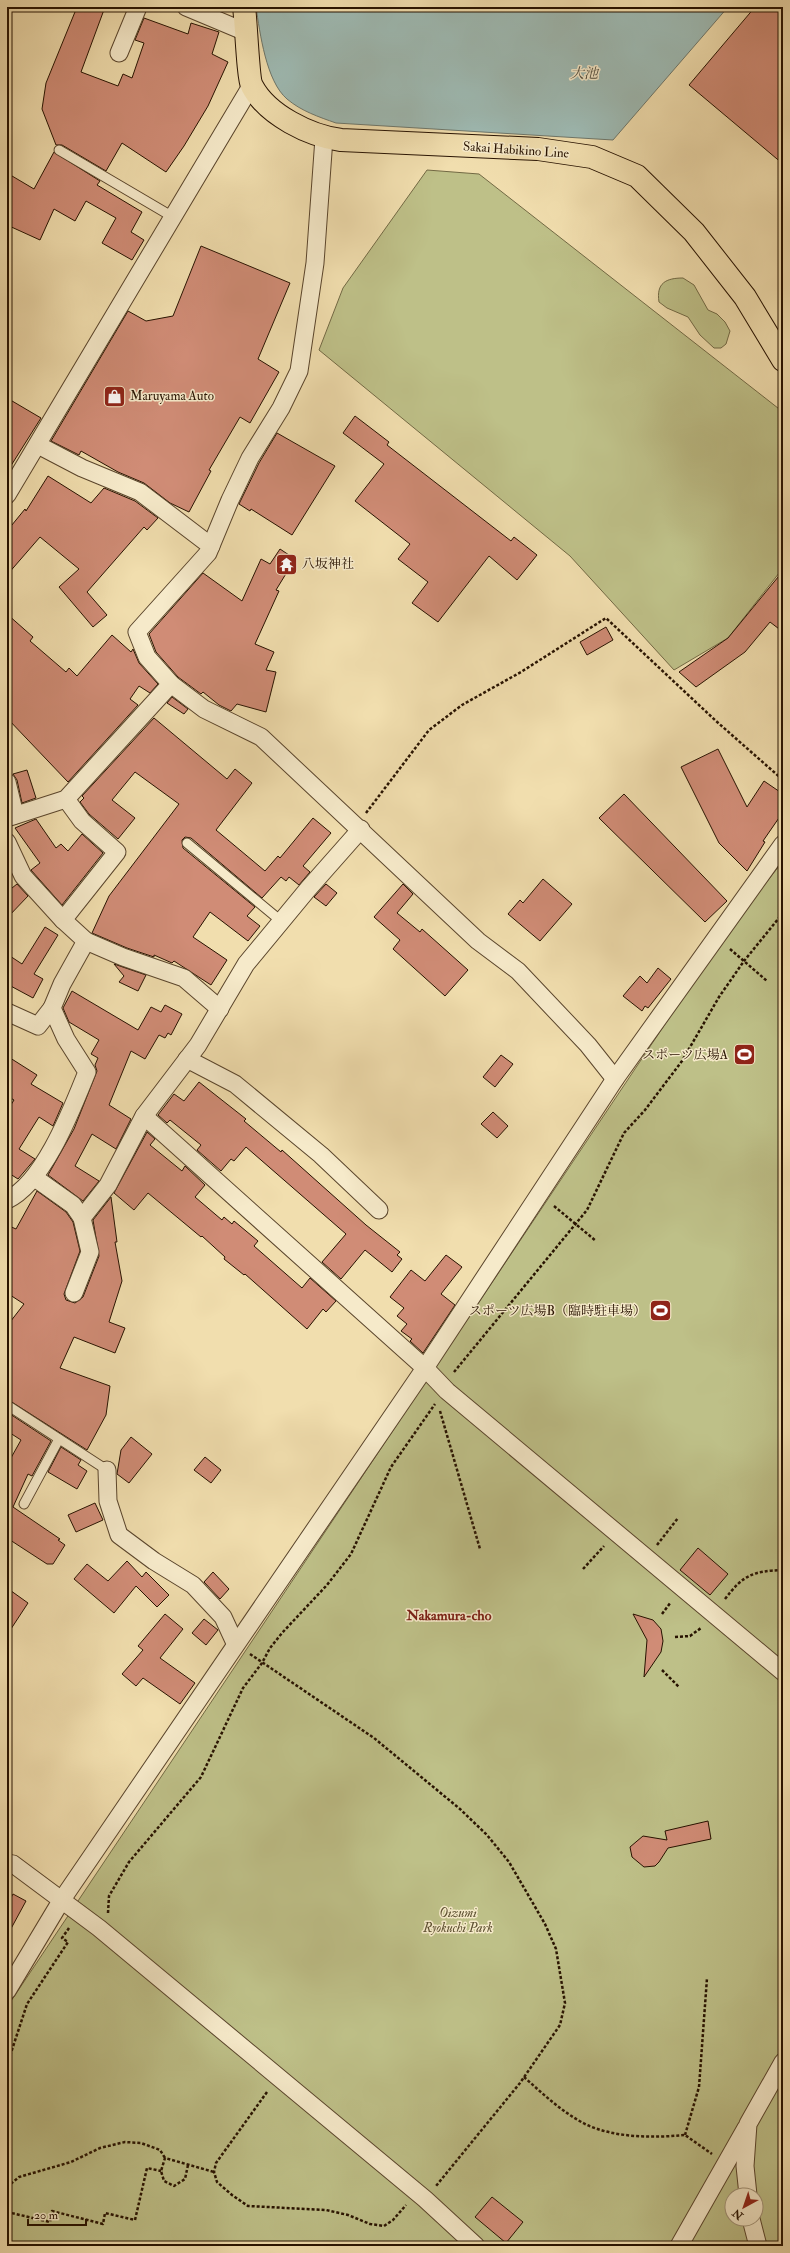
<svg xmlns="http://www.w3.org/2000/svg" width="790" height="2253" font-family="'IM FELL Double Pica','Noto Serif JP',serif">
<rect width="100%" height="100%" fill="#f1deae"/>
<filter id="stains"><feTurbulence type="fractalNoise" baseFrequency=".005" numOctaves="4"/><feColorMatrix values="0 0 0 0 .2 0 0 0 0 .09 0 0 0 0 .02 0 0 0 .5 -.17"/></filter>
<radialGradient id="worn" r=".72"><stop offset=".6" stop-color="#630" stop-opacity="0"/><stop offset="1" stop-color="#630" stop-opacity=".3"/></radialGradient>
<g fill="#bec088" stroke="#726944" fill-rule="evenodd">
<polygon points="427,170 479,174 783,412 783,568 728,638 674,670 570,556 319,350 343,288"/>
<path d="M683,278l11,7 14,25 9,4 8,8 5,9 -4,13 -5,4h-7l-14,-13 -12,-18 -21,-9 -8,-6c-3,-19 7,-24 24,-24z"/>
<path d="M783,861v1385h-776v-239l715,-1068zM732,2195h24v24h-24z"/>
</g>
<path fill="#9ebab3" stroke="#6e776b" d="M256,7h472l-115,133 -277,-17c-17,-6 -35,-12 -49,-24 -21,-18 -27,-66 -31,-92z"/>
<g fill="#d08c76" stroke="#271200">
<polygon points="77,7 105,7 81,72 118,86 123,74 132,78 144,43 135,40 144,18 188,34 191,23 219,32 212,54 228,62 208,106 184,146 166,172 122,143 106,171 62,145 56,145 42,109 46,83"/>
<polygon points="755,7 783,7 783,164 689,85"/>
<polygon points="54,152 100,181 97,185 142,212 131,232 144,240 132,260 102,243 116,218 86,201 75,221 54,209 40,240 7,225 7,173 34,189"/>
<polygon points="201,246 290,283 258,359 279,372 250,423 240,417 209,470 211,471 189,512 170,503 144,483 118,472 81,451 79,455 51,441 128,311 146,321 173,316"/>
<polygon points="7,398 41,418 7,472"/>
<polygon points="355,416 389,442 387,445 511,541 514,537 537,555 517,580 489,556 438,622 412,603 428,582 398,559 410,544 355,501 384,464 343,433"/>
<polygon points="277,433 335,466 292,535 251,509 250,511 239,504 259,463"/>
<polygon points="48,476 91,503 104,488 135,501 158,518 147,530 144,527 87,592 107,615 93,627 59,587 79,569 40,537 7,575 7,531 25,509 26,511"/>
<polygon points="280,549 295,559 276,590 279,591 255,644 274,652 266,670 276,672 266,712 237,704 231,711 219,705 203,692 201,694 178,677 156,652 149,634 203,573 242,601 261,559 270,564"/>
<polygon points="783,571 783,632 770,622 745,652 696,687 679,672 728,638"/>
<polygon points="7,614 33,637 30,641 66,672 69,668 77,676 112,635 131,652 133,649 139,663 158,684 150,693 139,686 130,699 138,705 68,782 7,718"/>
<polygon points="606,627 613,640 587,655 580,642"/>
<polygon points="172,697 188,709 184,714 167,703"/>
<polygon points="154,718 227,779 235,769 252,783 216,830 265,871 278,856 280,858 313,818 331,833 303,866 310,872 299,885 289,877 286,881 281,877 262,898 191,838 185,837 182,840 183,848 255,907 247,916 260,926 248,941 210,912 193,937 227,960 211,985 174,961 172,963 154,955 154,957 127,948 92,933 109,896 179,804 135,772 112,800 135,818 118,839 89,814 80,802 84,798 82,796"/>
<polygon points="718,749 747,807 764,781 783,794 783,812 763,841 765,842 747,871 719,843 681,767"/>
<polygon points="27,770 36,798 22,803 17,780 13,774"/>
<polygon points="624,794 727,901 705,922 599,818"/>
<polygon points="36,819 56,848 61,844 68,851 82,834 103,853 62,905 31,870 40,863 15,828"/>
<polygon points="543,879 572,904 540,941 508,914 520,900 523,903"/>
<polygon points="17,884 28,896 7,918 7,892"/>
<polygon points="326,884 337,893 326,906 314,897"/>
<polygon points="403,884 413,894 397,913 420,932 422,929 468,970 445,996 393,949 400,940 374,917"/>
<polygon points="45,927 58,935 34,974 43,979 33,998 7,984 7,954 22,964"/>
<polygon points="114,964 146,975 138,991 119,982 124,976"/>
<polygon points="658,968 671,979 648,1008 645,1006 642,1011 623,996 640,976 647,983"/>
<polygon points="72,991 138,1030 151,1007 161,1012 165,1005 182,1014 171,1035 168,1033 165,1038 159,1035 145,1059 131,1051 109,1105 131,1119 116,1149 92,1134 75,1166 99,1181 83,1201 48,1175 74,1129 97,1071 95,1065 98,1058 91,1054 99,1040 69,1022 63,1008"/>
<polygon points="501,1055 513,1064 495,1087 483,1077"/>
<polygon points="7,1056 37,1075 31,1084 63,1103 53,1126 39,1117 19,1149 35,1159 18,1179 7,1172 7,1111 14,1100 7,1096"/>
<polygon points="199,1082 246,1119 244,1121 281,1152 282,1150 366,1225 400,1252 397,1255 402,1259 392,1272 365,1250 341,1279 322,1262 346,1234 246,1147 234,1161 231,1159 221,1171 197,1150 201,1145 170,1120 167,1123 158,1115 174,1094 184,1101"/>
<polygon points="493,1112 508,1126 497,1138 481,1124"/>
<polygon points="147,1132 155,1139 150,1145 182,1171 185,1166 205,1185 195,1197 222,1220 224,1217 232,1224 234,1221 258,1241 254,1246 302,1288 310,1278 336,1301 326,1312 323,1309 307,1329 245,1274 244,1275 224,1259 225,1257 202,1236 201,1237 148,1193 134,1210 114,1193"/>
<polygon points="37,1191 66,1212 73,1222 80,1251 64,1294 66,1300 75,1303 83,1297 99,1256 93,1220 111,1197 117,1242 115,1242 122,1281 109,1322 125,1328 115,1353 74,1337 60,1368 110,1386 106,1415 87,1450 7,1399 7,1326 24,1304 7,1293 7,1225 16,1229"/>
<polygon points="446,1255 462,1267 441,1294 455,1305 423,1353 410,1341 412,1339 401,1331 407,1324 397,1316 404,1308 390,1297 411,1270 425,1281"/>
<polygon points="7,1412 51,1441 32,1476 28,1474 13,1507 60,1539 58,1540 65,1545 53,1564 47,1564 7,1538 7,1465 21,1440 7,1431"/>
<polygon points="131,1437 152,1454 129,1483 117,1474 121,1450"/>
<polygon points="61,1447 81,1460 78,1465 87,1471 77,1489 48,1472"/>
<polygon points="205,1457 221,1470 211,1483 194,1470"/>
<polygon points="95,1503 103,1520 76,1532 68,1515"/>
<polygon points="698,1548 728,1574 710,1595 680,1570"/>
<polygon points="127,1561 142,1577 146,1572 169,1595 157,1607 136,1586 114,1613 74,1579 87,1564 108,1581"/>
<polygon points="213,1572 229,1589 220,1599 204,1582"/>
<polygon points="7,1588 28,1603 7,1635"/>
<polygon points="165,1614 183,1629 160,1658 195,1683 180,1704 143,1678 136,1686 122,1674 143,1650 138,1646"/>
<polygon points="633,1614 653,1620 661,1629 663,1641 661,1652 644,1677 647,1640"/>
<polygon points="204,1619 218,1630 206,1645 192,1633"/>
<polygon points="708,1821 711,1839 668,1848 659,1862 655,1866 644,1867 632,1857 630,1847 643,1836 667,1840 665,1831"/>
<polygon points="13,1894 26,1901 7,1936 7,1905"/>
<polygon points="492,2197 523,2222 506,2243 475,2217"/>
</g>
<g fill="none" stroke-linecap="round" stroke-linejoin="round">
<defs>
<g id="lane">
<polyline points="59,150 173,217"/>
<polyline points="187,843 281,921"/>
<polyline points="7,1405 107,1470"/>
<polyline points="24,1504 59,1439"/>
</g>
<g id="street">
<polyline points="186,7 248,33"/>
<polyline points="119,53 138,7"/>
<polyline points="324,138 315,263 299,371 281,408 250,458 230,500 208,553 137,632 147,657 171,684 204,709 261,737 478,941 518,971 588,1045 615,1079"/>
<polyline points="38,445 82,468 140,492 211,546"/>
<polyline points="7,495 251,86"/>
<polyline points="7,782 15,815"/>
<polyline points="7,818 66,799 171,684"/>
<polyline points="7,842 23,876 63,920 86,941 123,957 184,978 220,1009"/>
<polyline points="63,920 117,852 82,821 66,799"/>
<polyline points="7,1012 38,1026 52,1008"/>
<polyline points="187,1059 235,1084 321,1155 379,1210"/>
<polyline points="144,1116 425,1368 447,1391 783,1672"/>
<polyline points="35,1178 73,1205 82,1218"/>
<path d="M7,1200c37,-17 65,-91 80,-128l-21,-33 -14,-31 10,-24 24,-43"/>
<polyline points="74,1293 90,1252 82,1218 108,1185 144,1116 198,1045 246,964 308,889 361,829"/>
<polyline points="107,1470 108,1501 119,1535 154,1561 193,1585 223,1617 235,1643"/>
<polyline points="7,1863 13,1864 99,1928 425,2199 476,2246"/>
<polyline points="7,1991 61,1901 425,1368 615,1079 783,844"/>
<polyline points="748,2195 745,2166 748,2124 783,2062"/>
<polyline points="751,2219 758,2246"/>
<polyline points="679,2246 746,2128"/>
</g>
<path id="primary" d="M244,7c2,13 4,72 8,79 15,29 58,50 89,54l197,9 54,8 45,19 57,56 51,65 38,63"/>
</defs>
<use href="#lane" stroke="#5a452c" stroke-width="11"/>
<use href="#street" stroke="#5a452c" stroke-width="19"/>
<use href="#primary" stroke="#271200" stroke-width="24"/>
<g stroke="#271200" stroke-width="2.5" stroke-dasharray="3 2" stroke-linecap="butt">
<polyline points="366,813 429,730 462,705 521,672 606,618 716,721 783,780"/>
<polyline points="730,949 767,981"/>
<polyline points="554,1206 596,1241"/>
<polyline points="454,1372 587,1210 624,1133 645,1110 682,1061 719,997 744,961 783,913"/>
<polyline points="440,1411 480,1549"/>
<polyline points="657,1545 678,1518"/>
<polyline points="583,1569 604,1546"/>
<path d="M725,1599c18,-24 28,-28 58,-29"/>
<polyline points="662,1614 671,1602"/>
<polyline points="675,1637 690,1636 701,1628"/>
<polyline points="250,1654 374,1738 460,1809 487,1835 509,1862 545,1924 556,1949 565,2003 560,2025 520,2083 436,2186"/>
<polyline points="662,1670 679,1687"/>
<polyline points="108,1913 109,1896 129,1862 201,1777 243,1688 262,1663 270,1648 282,1633 327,1585 351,1554 391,1467 435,1404"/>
<polyline points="7,2065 27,2004 68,1942 62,1938 69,1928"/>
<path d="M524,2077c19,17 38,35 61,47 29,14 68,14 100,11l27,19"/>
<polyline points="267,2092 216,2163 214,2172 217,2182 232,2195 248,2206 326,2210 348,2215 370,2224 384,2226 393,2220 406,2205"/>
<polyline points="685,2135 699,2087 707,1978"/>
<polyline points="188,2165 185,2179 174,2186 164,2181 161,2171 165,2158 214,2172"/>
<polyline points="7,2187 19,2177 71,2162 100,2148 125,2142 141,2143 160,2150 165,2158"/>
<polyline points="7,2212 50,2222 52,2211 103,2224 105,2213 135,2220 147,2168 161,2171"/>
</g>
<use href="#lane" stroke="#f6eaca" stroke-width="9"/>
<use href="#street" stroke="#f6eaca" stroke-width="17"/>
<use href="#primary" stroke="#f1deae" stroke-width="22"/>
</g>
<defs>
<symbol id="shop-square" viewBox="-11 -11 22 22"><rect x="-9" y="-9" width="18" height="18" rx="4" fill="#8f2418" stroke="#f6eaca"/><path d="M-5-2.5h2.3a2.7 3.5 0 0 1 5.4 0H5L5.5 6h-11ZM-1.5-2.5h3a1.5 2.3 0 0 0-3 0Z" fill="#fff"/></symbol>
<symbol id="temple-square" viewBox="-11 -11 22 22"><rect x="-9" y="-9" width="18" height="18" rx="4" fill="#8f2418" stroke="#f6eaca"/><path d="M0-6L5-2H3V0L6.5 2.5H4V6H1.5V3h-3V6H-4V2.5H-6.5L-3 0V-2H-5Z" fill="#fff"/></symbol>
<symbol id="stadium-square" viewBox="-11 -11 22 22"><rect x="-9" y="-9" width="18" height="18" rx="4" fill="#8f2418" stroke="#f6eaca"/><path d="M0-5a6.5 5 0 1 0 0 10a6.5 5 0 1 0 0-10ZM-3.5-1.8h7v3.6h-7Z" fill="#fff"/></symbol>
</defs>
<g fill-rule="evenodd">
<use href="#shop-square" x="102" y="384" width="25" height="25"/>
<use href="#temple-square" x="274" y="552" width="25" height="25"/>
<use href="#stadium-square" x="732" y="1042" width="25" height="25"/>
<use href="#stadium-square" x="648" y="1298" width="25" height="25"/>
</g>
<g text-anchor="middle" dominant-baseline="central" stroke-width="3" stroke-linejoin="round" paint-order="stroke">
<g font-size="13" fill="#271200" stroke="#f6eaca">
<text transform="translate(516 150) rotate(4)">Sakai Habikino Line</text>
</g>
<g font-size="13" fill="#271200" stroke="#f6eaca" text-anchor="start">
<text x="130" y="396">Maruyama Auto</text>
<text x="302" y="564">八坂神社</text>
<text x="728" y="1055" text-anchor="end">スポーツ広場A</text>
<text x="646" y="1311" text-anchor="end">スポーツ広場B（臨時駐車場）</text>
</g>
<g font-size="13" font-style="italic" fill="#5c4f30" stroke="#f6eaca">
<text x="458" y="1913">Oizumi<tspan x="458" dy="15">Ryokuchi Park</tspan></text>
</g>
<g font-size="14" font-style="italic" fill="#514d3f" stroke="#f6eaca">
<text x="584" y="73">大池</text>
</g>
<g font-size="14" font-weight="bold" fill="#7a1f14" stroke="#f6eaca">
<text x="449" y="1615">Nakamura-cho</text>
</g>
</g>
<rect width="790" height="2253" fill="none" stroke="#f1deae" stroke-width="24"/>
<rect x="8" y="8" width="774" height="2237" fill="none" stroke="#271200" stroke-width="2"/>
<rect x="12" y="12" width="766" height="2229" fill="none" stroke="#271200"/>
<g transform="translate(744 2207) rotate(220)"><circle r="19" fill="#f6eaca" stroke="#a39479"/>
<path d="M0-3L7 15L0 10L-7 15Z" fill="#8f2418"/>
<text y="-6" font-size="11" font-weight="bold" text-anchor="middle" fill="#271200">N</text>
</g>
<path d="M28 2219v6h58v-6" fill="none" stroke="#271200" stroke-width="2"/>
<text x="34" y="2219" font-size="12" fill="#271200" stroke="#f6eaca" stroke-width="3" paint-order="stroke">20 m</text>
<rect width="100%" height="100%" filter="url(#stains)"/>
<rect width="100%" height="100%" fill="url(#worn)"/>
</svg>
